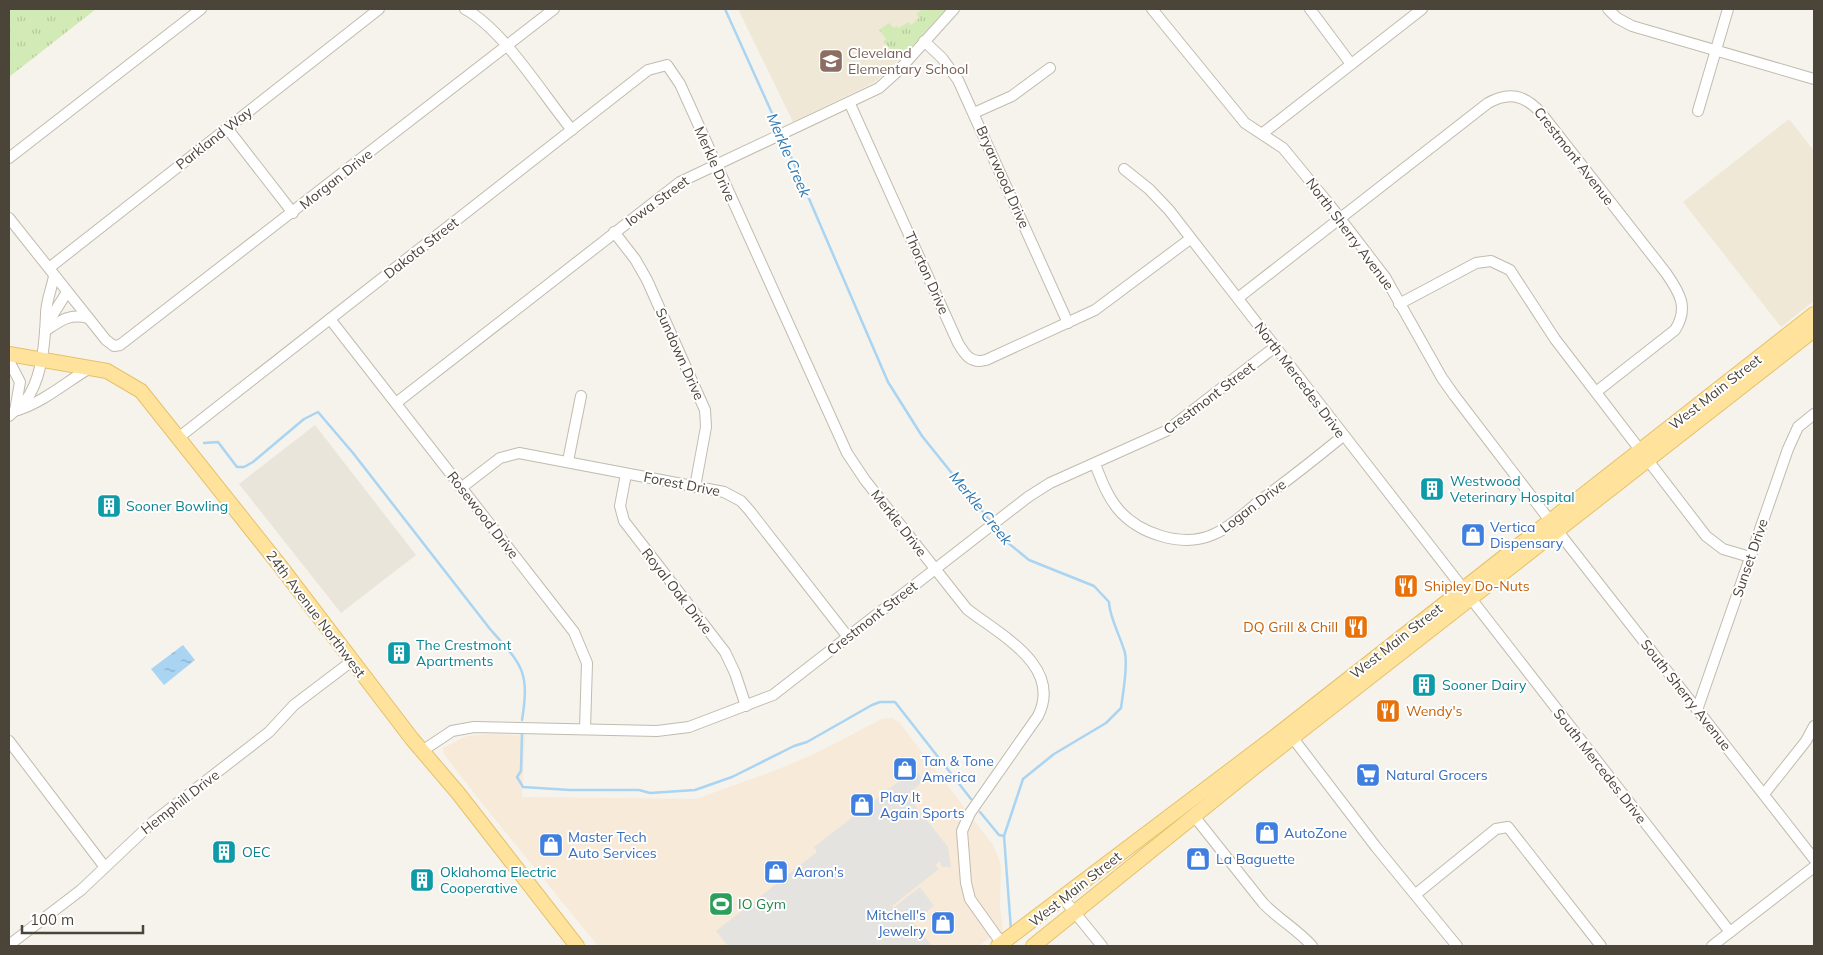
<svg xmlns="http://www.w3.org/2000/svg" width="1823" height="955" font-family="Mulish,sans-serif">
<defs>
<pattern id="grass-tufts" width="24" height="20" patternUnits="userSpaceOnUse" patternTransform="scale(1.25)"><rect width="24" height="20" fill="#d2eab5"/><path d="M3 7l-1-3M5 7V3M7 7l1-3M15 17l-1-3M17 17v-4M19 17l1-3" fill="none" stroke="#b6ca9c"/></pattern>
<pattern id="water-ripples" width="26" height="14" patternUnits="userSpaceOnUse" patternTransform="scale(1.25)"><rect width="26" height="14" fill="#a9d4f2"/><path d="M2 4q2-2 4 0t4 0M15 11q2-2 4 0t4 0" fill="none" stroke="#8caec5"/></pattern>
</defs>
<rect width="100%" height="100%" fill="#f6f3ec"/>
<polygon fill="#eae5da" points="315,425 416,555 341,613 239,484"/>
<polygon fill="#f7ead8" points="892,718 899,722 993,845 997,854 1001,866 1000,906 1003,932 993,936 978,946 598,946 481,802 444,754 443,748 467,736 489,734 525,735 522,797 696,799 771,772 812,755 882,719"/>
<g fill="#efe8d6">
<polygon points="738,9 945,9 904,55 875,82 793,122"/>
<polygon points="1789,119 1814,151 1814,301 1781,327 1683,202"/>
</g>
<g fill="url(#grass-tufts)">
<polygon points="9,9 96,9 9,77"/>
<polygon points="923,9 946,9 904,55 899,56 883,42 886,39 879,30 889,23 894,28 897,26 899,28 908,22 911,25 919,18 916,14"/>
</g>
<polygon fill="#e5e3e0" points="915,769 924,781 907,795 948,847 951,867 942,867 940,861 935,865 939,869 892,906 893,908 920,887 934,906 913,922 932,946 728,946 716,931 817,852 814,847"/>
<polygon fill="url(#water-ripples)" points="183,645 195,660 164,685 151,669"/>
<g fill="none" stroke-linecap="round" stroke-linejoin="round">
<g stroke="#a9d4f2" stroke-width="2.5">
<polyline points="725,9 780,131"/>
<polyline points="782,136 888,382 922,436 991,522"/>
<path d="M204,443l14,-1 19,25h7l9,-5 51,-43 14,-7 35,41 137,176c32,36 40,42 32,91"/>
<path d="M994,526l13,16 22,18 65,26 15,16c0,14 12,36 16,51 3,14 -2,40 -4,55l-15,15 -52,31 -31,25 -19,57 7,94"/>
<polyline points="522,733 521,771 517,777 523,787 570,790 639,790 650,793 695,790 732,777 794,746 807,742 872,705 880,702 895,702 971,799"/>
<polyline points="980,812 999,835 1004,836"/>
</g>
<defs>
<g id="minor">
<path d="M465,9c39,21 78,86 107,121"/>
<polyline points="1152,9 1245,123 1283,148 1329,204 1385,277 1442,378 1454,395 1567,543 1814,859"/>
<polyline points="1310,9 1351,64"/>
<polyline points="1608,9 1617,18 1632,26 1814,79"/>
<polyline points="924,41 942,58 958,80 1068,323"/>
<path d="M850,104l108,239c7,12 13,21 28,17l109,-50 95,-71"/>
<polyline points="1698,111 1728,9"/>
<polyline points="974,113 1012,96 1050,68"/>
<polyline points="227,128 293,213"/>
<polyline points="1263,133 1422,9"/>
<polyline points="9,158 201,9"/>
<polyline points="1124,169 1149,189 1169,210 1730,932"/>
<polyline points="9,218 106,340 114,346 120,345 554,9"/>
<polyline points="614,232 635,259 647,280 705,410 706,427 695,487"/>
<polyline points="49,268 379,9"/>
<path d="M1238,298l250,-195c21,-12 37,-8 53,10l125,160c14,20 23,35 9,57l-79,62"/>
<polyline points="1399,304 1476,263 1491,261 1510,270 1555,339 1706,536 1723,549 1750,557"/>
<polyline points="330,319 574,632 587,663 585,729"/>
<polyline points="47,324 67,292"/>
<path d="M45,331c15,-10 24,-18 43,-13"/>
<polyline points="9,361 20,382 15,411"/>
<polyline points="396,403 680,182 879,88 899,70 954,9"/>
<path d="M18,410c27,-9 48,-28 72,-42"/>
<path d="M9,416c7,-7 16,-13 21,-22 13,-23 15,-55 16,-80 0,-13 6,-26 8,-38"/>
<path d="M178,438l470,-368 19,-5 13,19 167,369 18,27 94,119 8,10c33,26 96,57 71,107l-68,97 -8,18 4,52 4,16 32,45"/>
<polyline points="568,461 581,396"/>
<path d="M1095,464c6,15 12,32 23,45 20,24 63,39 94,26 17,-7 32,-21 46,-33 29,-21 57,-43 85,-66"/>
<polyline points="626,474 620,506 624,521 725,652 735,673 746,706"/>
<polyline points="461,488 500,458 519,453 724,492 741,501 749,510 848,637"/>
<polyline points="1697,710 1788,449 1798,427 1814,414"/>
<polyline points="1292,737 1376,847 1457,946"/>
<polyline points="9,741 104,866"/>
<polyline points="422,751 452,731 474,727 657,731 689,727 773,695 1028,497 1050,483 1166,431 1275,347"/>
<polyline points="1764,794 1806,741 1814,726"/>
<path d="M1194,816l69,87c15,16 34,26 49,43"/>
<polyline points="1416,894 1496,829 1508,827 1601,946"/>
<polyline points="1063,898 1102,946"/>
<polyline points="9,945 81,890 153,822 269,732 294,705 352,661"/>
<polyline points="1712,946 1814,867"/>
</g>
<g id="major">
<polyline points="9,354 107,371 141,391 281,567 412,739 458,793 577,946"/>
<polyline points="998,946 1277,735 1814,314"/>
<polyline points="1033,946 1256,766 1814,330"/>
</g>
</defs>
<use href="#minor" stroke="#c2bbae" stroke-width="12"/>
<use href="#major" stroke="#e6c16a" stroke-width="16"/>
<use href="#minor" stroke="#fff" stroke-width="10"/>
<use href="#major" stroke="#ffe39c" stroke-width="14"/>
</g>
<defs>
<symbol id="school-square" viewBox="-11 -11 22 22"><rect x="-9" y="-9" width="18" height="18" rx="4" fill="#8d6e63" stroke="#fff"/><path d="M0-5L7-2L0 1L-7-2ZM-4 1L0 2.5L4 1V4Q0 6-4 4Z" fill="#fff"/></symbol>
<symbol id="building-square" viewBox="-11 -11 22 22"><rect x="-9" y="-9" width="18" height="18" rx="4" fill="#0f9aa8" stroke="#fff"/><path d="M-4-6H4V6H1V3H-1V6H-4ZM-2.5-4.3h1.7v1.8h-1.7ZM.8-4.3h1.7v1.8H.8ZM-2.5-1h1.7V.8h-1.7ZM.8-1h1.7V.8H.8Z" fill="#fff"/></symbol>
<symbol id="shop-square" viewBox="-11 -11 22 22"><rect x="-9" y="-9" width="18" height="18" rx="4" fill="#3f7fe0" stroke="#fff"/><path d="M-5-2.5h2.3a2.7 3.5 0 0 1 5.4 0H5L5.5 6h-11ZM-1.5-2.5h3a1.5 2.3 0 0 0-3 0Z" fill="#fff"/></symbol>
<symbol id="restaurant-square" viewBox="-11 -11 22 22"><rect x="-9" y="-9" width="18" height="18" rx="4" fill="#e8710a" stroke="#fff"/><path d="M-5-6h1v4h1v-4h1v4h1v-4h1v5L-1.5 .5V6h-2V.5L-5-1ZM5-6V6H3V1.5H1.5Q1.5-4 5-6Z" fill="#fff"/></symbol>
<symbol id="supermarket-square" viewBox="-11 -11 22 22"><rect x="-9" y="-9" width="18" height="18" rx="4" fill="#3f7fe0" stroke="#fff"/><path d="M-6-5.5h2.5l.6 2H6L4.5 2H-2.5L-4.4-4H-6ZM-1.5 3.2a1.3 1.3 0 1 0 .1 0ZM3 3.2a1.3 1.3 0 1 0 .1 0Z" fill="#fff"/></symbol>
<symbol id="stadium-square" viewBox="-11 -11 22 22"><rect x="-9" y="-9" width="18" height="18" rx="4" fill="#2e9e5b" stroke="#fff"/><path d="M0-5a6.5 5 0 1 0 0 10a6.5 5 0 1 0 0-10ZM-3.5-1.8h7v3.6h-7Z" fill="#fff"/></symbol>
</defs>
<g fill-rule="evenodd">
<use href="#school-square" x="817" y="47" width="28" height="28"/>
<use href="#building-square" x="1418" y="475" width="28" height="28"/>
<use href="#building-square" x="95" y="492" width="28" height="28"/>
<use href="#shop-square" x="1459" y="521" width="28" height="28"/>
<use href="#restaurant-square" x="1392" y="572" width="28" height="28"/>
<use href="#restaurant-square" x="1342" y="613" width="28" height="28"/>
<use href="#building-square" x="385" y="639" width="28" height="28"/>
<use href="#building-square" x="1410" y="671" width="28" height="28"/>
<use href="#restaurant-square" x="1374" y="697" width="28" height="28"/>
<use href="#shop-square" x="891" y="755" width="28" height="28"/>
<use href="#supermarket-square" x="1354" y="761" width="28" height="28"/>
<use href="#shop-square" x="848" y="791" width="28" height="28"/>
<use href="#shop-square" x="1253" y="819" width="28" height="28"/>
<use href="#shop-square" x="537" y="831" width="28" height="28"/>
<use href="#building-square" x="210" y="838" width="28" height="28"/>
<use href="#shop-square" x="1184" y="845" width="28" height="28"/>
<use href="#shop-square" x="762" y="858" width="28" height="28"/>
<use href="#building-square" x="408" y="866" width="28" height="28"/>
<use href="#stadium-square" x="707" y="890" width="28" height="28"/>
<use href="#shop-square" x="929" y="909" width="28" height="28"/>
</g>
<g text-anchor="middle" dominant-baseline="central" stroke-width="4" stroke-linejoin="round" paint-order="stroke">
<g font-size="14" fill="#785e54" stroke="#fff" text-anchor="start">
<text x="848" y="53">Cleveland<tspan x="848" dy="16">Elementary School</tspan></text>
</g>
<g font-size="14" fill="#4b4439" stroke="#fff">
<text transform="translate(214 138) rotate(-38)">Parkland Way</text>
<text transform="translate(1574 156) rotate(52)">Crestmont Avenue</text>
<text transform="translate(715 164) rotate(66)">Merkle Drive</text>
<text transform="translate(1003 177) rotate(66)">Bryarwood Drive</text>
<text transform="translate(336 179) rotate(-38)">Morgan Drive</text>
<text transform="translate(657 201) rotate(-36)">Iowa Street</text>
<text transform="translate(1350 234) rotate(53)">North Sherry Avenue</text>
<text transform="translate(421 248) rotate(-38)">Dakota Street</text>
<text transform="translate(927 273) rotate(66)">Thorton Drive</text>
<text transform="translate(680 354) rotate(66)">Sundown Drive</text>
<text transform="translate(1300 380) rotate(53)">North Mercedes Drive</text>
<text transform="translate(1715 392) rotate(-38)">West Main Street</text>
<text transform="translate(1209 398) rotate(-37)">Crestmont Street</text>
<text transform="translate(682 484) rotate(11)">Forest Drive</text>
<text transform="translate(1253 506) rotate(-37)">Logan Drive</text>
<text transform="translate(483 515) rotate(52)">Rosewood Drive</text>
<text transform="translate(899 523) rotate(52)">Merkle Drive</text>
<text transform="translate(1750 558) rotate(-71)">Sunset Drive</text>
<text transform="translate(677 591) rotate(52)">Royal Oak Drive</text>
<text transform="translate(316 614) rotate(53)">24th Avenue Northwest</text>
<text transform="translate(872 618) rotate(-38)">Crestmont Street</text>
<text transform="translate(1396 641) rotate(-38)">West Main Street</text>
<text transform="translate(1686 695) rotate(52)">South Sherry Avenue</text>
<text transform="translate(1600 766) rotate(52)">South Mercedes Drive</text>
<text transform="translate(180 802) rotate(-38)">Hemphill Drive</text>
<text transform="translate(1075 889) rotate(-38)">West Main Street</text>
</g>
<g font-size="14" fill="#0d838f" stroke="#fff" text-anchor="start">
<text x="1450" y="481">Westwood<tspan x="1450" dy="16">Veterinary Hospital</tspan></text>
<text x="126" y="506">Sooner Bowling</text>
<text x="416" y="645">The Crestmont<tspan x="416" dy="16">Apartments</tspan></text>
<text x="1442" y="685">Sooner Dairy</text>
<text x="242" y="852">OEC</text>
<text x="440" y="872">Oklahoma Electric<tspan x="440" dy="16">Cooperative</tspan></text>
</g>
<g font-size="14" fill="#366cbe" stroke="#fff" text-anchor="start">
<text x="1490" y="527">Vertica<tspan x="1490" dy="16">Dispensary</tspan></text>
<text x="922" y="761">Tan &amp; Tone<tspan x="922" dy="16">America</tspan></text>
<text x="1386" y="775">Natural Grocers</text>
<text x="880" y="797">Play It<tspan x="880" dy="16">Again Sports</tspan></text>
<text x="1284" y="833">AutoZone</text>
<text x="568" y="837">Master Tech<tspan x="568" dy="16">Auto Services</tspan></text>
<text x="1216" y="859">La Baguette</text>
<text x="794" y="872">Aaron's</text>
<text x="926" y="915" text-anchor="end">Mitchell's<tspan x="926" dy="16">Jewelry</tspan></text>
</g>
<g font-size="14" fill="#c56008" stroke="#fff" text-anchor="start">
<text x="1424" y="586">Shipley Do-Nuts</text>
<text x="1338" y="627" text-anchor="end">DQ Grill &amp; Chill</text>
<text x="1406" y="711">Wendy's</text>
</g>
<g font-size="14" fill="#27864d" stroke="#fff" text-anchor="start">
<text x="738" y="904">IO Gym</text>
</g>
<g font-size="15" font-style="italic" fill="#2e7ab2" stroke="#fff">
<text transform="translate(789 155) rotate(67)">Merkle Creek</text>
<text transform="translate(981 508) rotate(51)">Merkle Creek</text>
</g>
</g>
<rect width="1823" height="955" fill="none" stroke="#4b4439" stroke-width="20"/>
<path d="M22 925v8h121v-8" fill="none" stroke="#4b4439" stroke-width="2.5"/>
<text x="30" y="925" font-size="15" fill="#4b4439" stroke="#ffffff" stroke-width="4" paint-order="stroke">100 m</text>
</svg>
